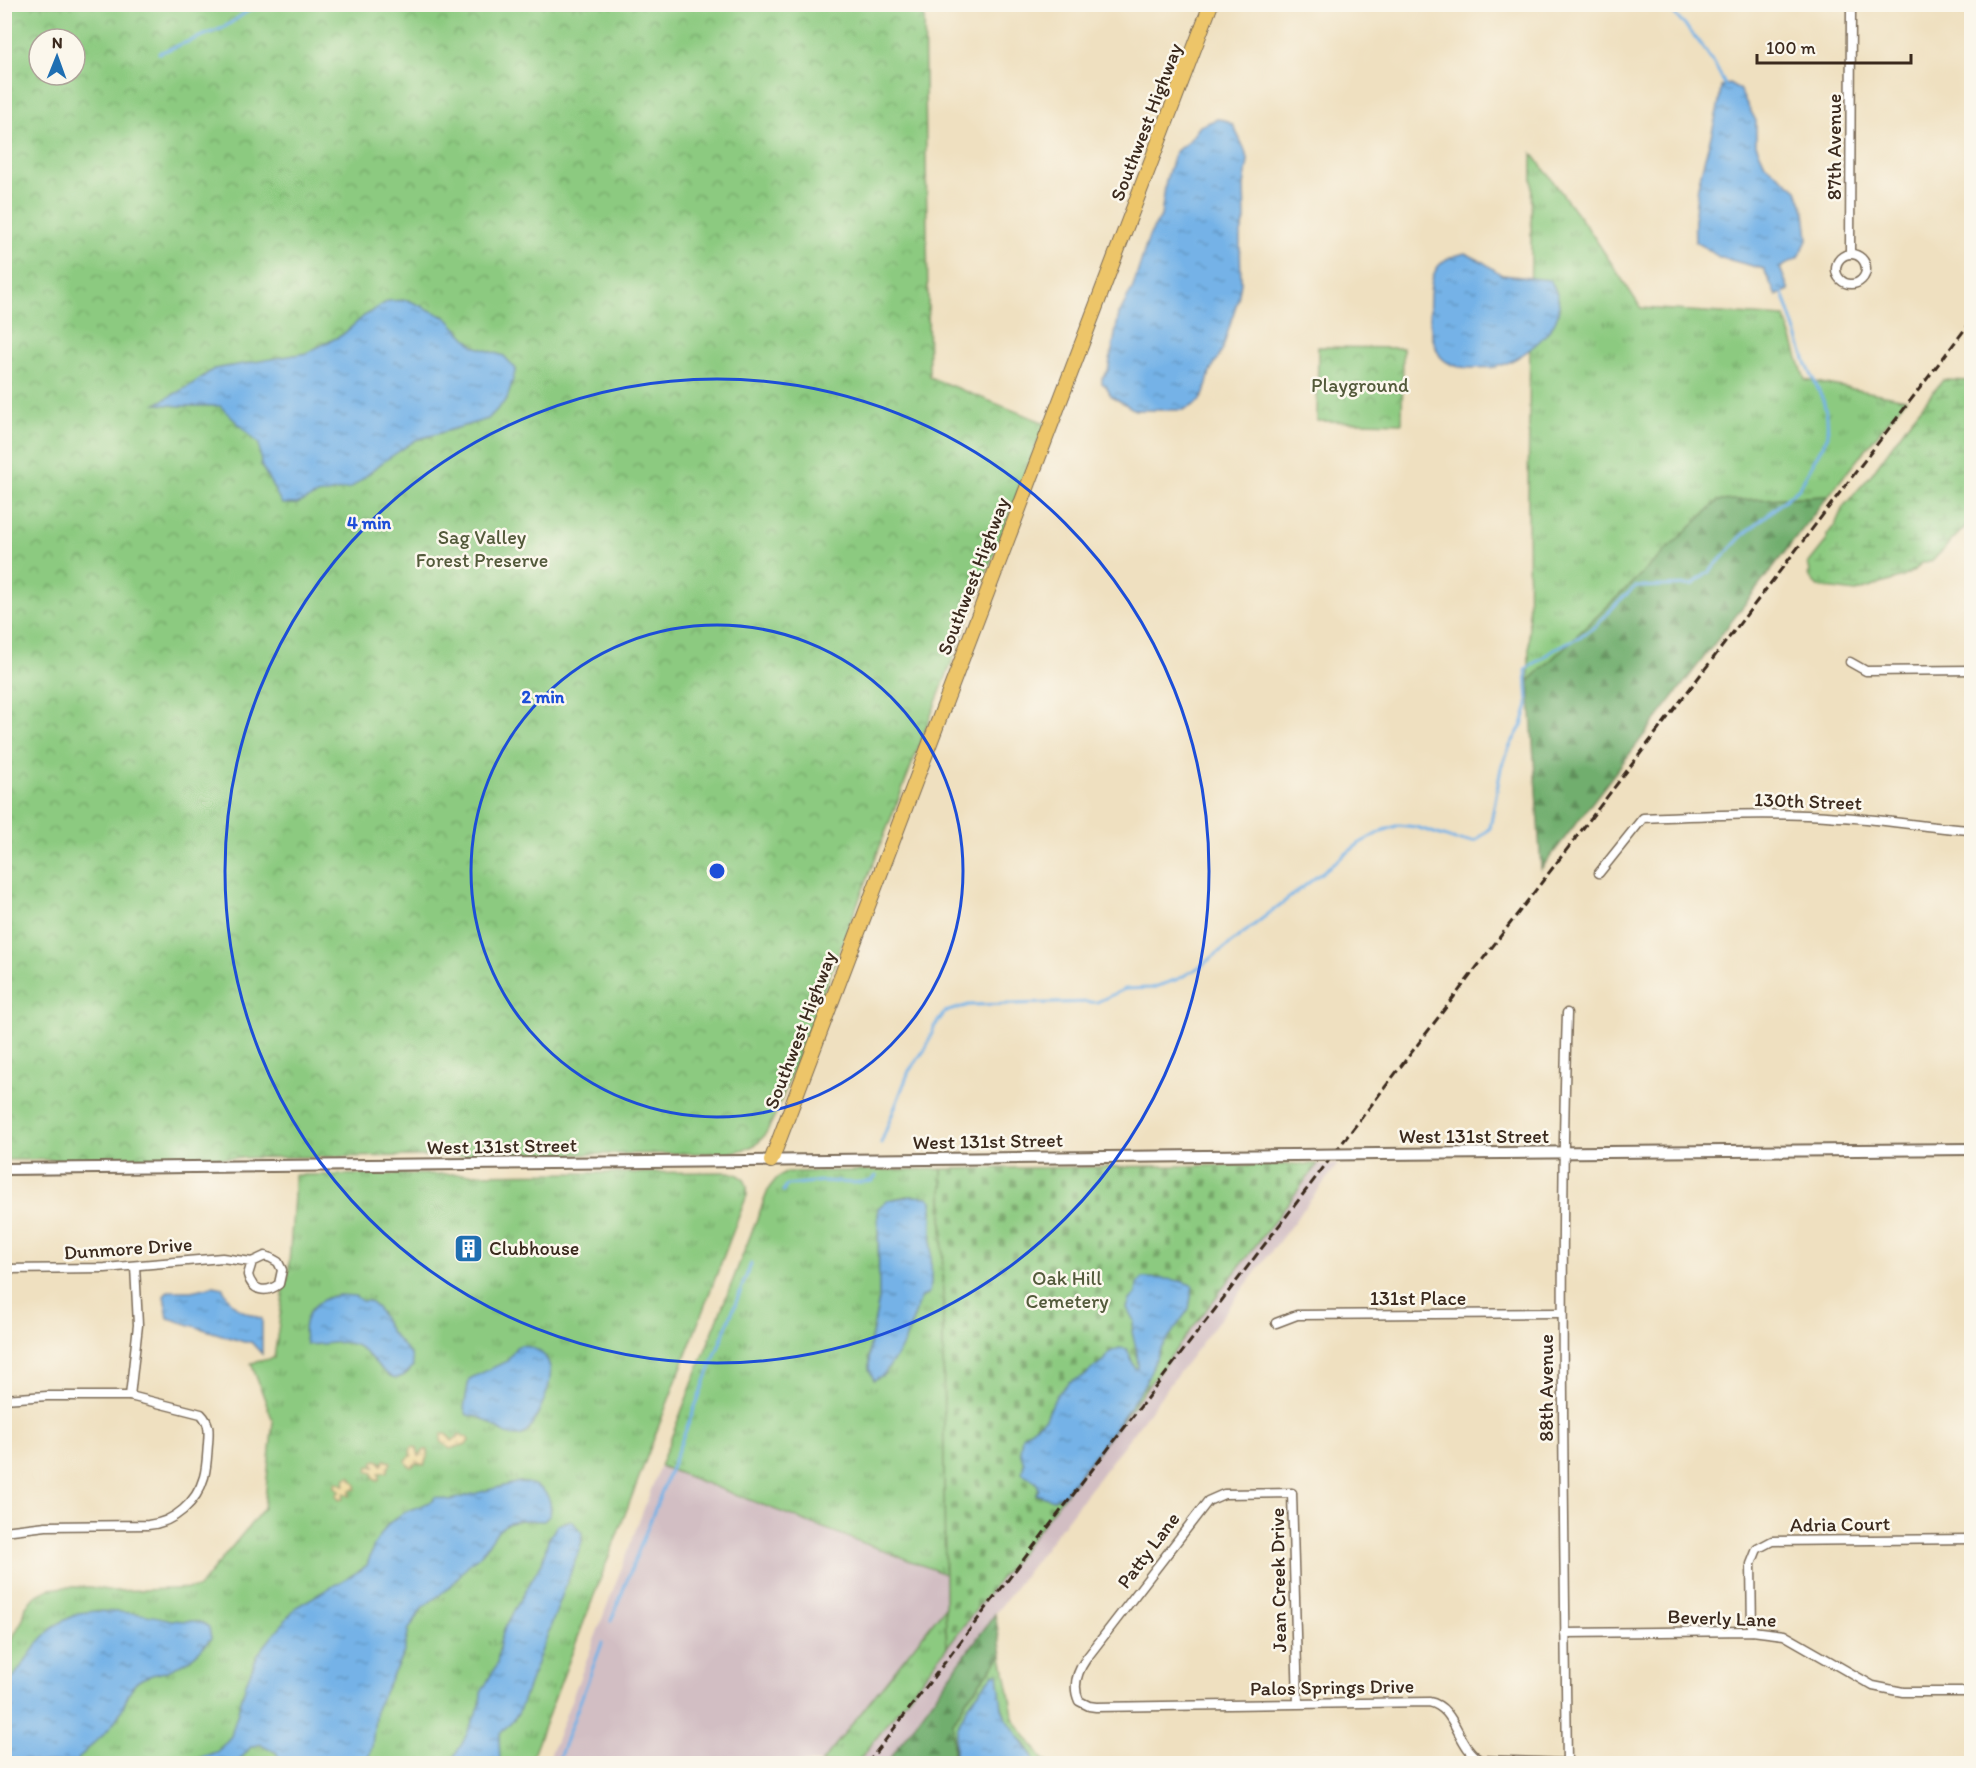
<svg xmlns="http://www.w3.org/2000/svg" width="1976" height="1768" font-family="Itim,sans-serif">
<defs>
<pattern id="grass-tufts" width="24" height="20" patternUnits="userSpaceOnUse" patternTransform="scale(1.5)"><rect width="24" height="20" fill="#8cca80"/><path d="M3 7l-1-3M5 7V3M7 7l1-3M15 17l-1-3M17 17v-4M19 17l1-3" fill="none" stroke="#74a468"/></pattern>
<pattern id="forest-firs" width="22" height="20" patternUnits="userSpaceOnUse" patternTransform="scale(1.5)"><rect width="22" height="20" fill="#71ae6e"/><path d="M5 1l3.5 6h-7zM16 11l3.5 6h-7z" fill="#5e8e5a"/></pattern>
<pattern id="wetland-marsh" width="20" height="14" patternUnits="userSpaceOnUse" patternTransform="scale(1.5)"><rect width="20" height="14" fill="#8cca80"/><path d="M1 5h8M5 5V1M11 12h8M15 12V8" fill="none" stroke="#74a468"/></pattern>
<pattern id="sand-dots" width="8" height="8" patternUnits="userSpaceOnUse" patternTransform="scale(1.5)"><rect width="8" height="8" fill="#eeda9e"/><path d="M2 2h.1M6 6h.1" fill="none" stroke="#cdbb88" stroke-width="1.8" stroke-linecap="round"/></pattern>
<pattern id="cemetery-stones" width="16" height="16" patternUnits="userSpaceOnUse" patternTransform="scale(1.5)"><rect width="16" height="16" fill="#8cca80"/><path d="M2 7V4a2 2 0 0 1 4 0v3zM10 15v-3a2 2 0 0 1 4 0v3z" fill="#74a468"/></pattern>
<pattern id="park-crowns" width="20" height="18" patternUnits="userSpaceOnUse" patternTransform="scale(1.5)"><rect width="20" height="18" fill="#8cca80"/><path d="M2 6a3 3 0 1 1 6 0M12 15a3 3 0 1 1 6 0" fill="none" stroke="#74a468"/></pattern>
<pattern id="water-ripples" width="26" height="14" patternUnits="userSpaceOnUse" patternTransform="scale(1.5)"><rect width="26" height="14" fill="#74b2e7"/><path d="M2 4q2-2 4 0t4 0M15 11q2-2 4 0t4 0" fill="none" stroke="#6091bb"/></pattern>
</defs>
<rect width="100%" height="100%" fill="#fbf7ec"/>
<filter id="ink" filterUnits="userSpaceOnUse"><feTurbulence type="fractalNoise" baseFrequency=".0167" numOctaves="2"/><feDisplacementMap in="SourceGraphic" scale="12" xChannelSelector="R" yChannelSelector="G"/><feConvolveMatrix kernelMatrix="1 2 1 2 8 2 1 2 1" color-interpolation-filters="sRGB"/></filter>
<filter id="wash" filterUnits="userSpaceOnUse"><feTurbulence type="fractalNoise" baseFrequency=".008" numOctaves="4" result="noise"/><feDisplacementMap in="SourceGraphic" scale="24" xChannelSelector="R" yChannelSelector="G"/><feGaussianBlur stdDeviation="1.35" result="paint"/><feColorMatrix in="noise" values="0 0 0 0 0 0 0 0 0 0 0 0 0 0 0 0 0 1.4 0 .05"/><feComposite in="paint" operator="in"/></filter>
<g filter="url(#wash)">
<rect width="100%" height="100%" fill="#efe0c0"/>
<g fill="#d2bec3">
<polygon points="1318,1164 1338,1164 995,1614 886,1763 857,1764"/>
<polygon points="660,1466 945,1574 945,1607 821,1763 547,1764"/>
</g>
<g fill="url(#grass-tufts)" stroke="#647a4f" stroke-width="1.5" fill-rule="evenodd">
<polygon points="1532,153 1590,231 1641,308 1785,317 1805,380 1906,399 1828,496 1718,501 1529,681 1528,504"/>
<path d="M942,1169l3,405 -285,-108 109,-278 8,-10 10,-6zM907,1196l25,5 -1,84 -3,9 -7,4 -17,45 -18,27 -17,-1 1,-24 9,-46 -1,-91 10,-8z"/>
<path d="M728,1172c14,2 21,9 19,23l-217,568 -525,1v-113l18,-32 3,-13 9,-10 14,-7 16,-2h25l23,4 85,-3 66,-80 9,-87 -22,-58 23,-5 10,-70 4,-11 6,-81v-21z"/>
<polygon points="945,1607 947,1647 857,1763 821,1763"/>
<path d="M1002,1655l12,65 29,39 6,4h-15c-2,-17 -20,-28 -27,-43 -7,-14 -9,-31 -13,-46 -25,30 -44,47 -38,89l-3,1v-40l13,-24z"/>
</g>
<g fill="url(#forest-firs)" stroke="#566c46" stroke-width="1.5">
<polygon points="1828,496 1541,869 1529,681 1718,501"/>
<polygon points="995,1614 1002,1655 966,1700 953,1723 953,1763 886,1764"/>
</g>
<polygon fill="url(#wetland-marsh)" stroke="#647a4f" stroke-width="1.5" points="1943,380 1971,381 1971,521 1933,560 1921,563 1916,569 1903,577 1856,592 1818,587 1808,575 1810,571 1808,564 1827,540 1827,535 1836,523 1843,507 1870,476 1909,422"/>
<g fill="url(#sand-dots)" stroke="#94825e" stroke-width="1.5">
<polygon points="442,1434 447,1434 452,1441 460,1435 467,1437 469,1441 466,1444 450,1449 441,1441"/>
<polygon points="412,1447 417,1448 419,1456 424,1450 428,1450 428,1454 424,1465 417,1463 411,1467 407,1464 406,1460 411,1456 410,1451"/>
<polygon points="376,1460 380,1461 382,1465 385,1460 391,1462 387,1472 379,1473 380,1478 378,1480 374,1478 373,1473 367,1471 369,1466 375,1467 373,1463"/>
<polygon points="350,1476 356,1485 356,1489 350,1490 350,1496 344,1493 343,1499 339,1500 336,1495 340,1491 335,1487 335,1483 339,1482 344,1485 346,1478"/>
</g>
<path fill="url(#cemetery-stones)" stroke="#647a4f" stroke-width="1.5" d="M1318,1164c-124,161 -246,323 -371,483l-2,-40 -3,-438z"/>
<g fill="url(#park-crowns)" stroke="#647a4f" stroke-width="1.5" fill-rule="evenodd">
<path d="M4,5h920l5,372 116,46 -269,690c-14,29 -15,34 -48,40l-723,7zM39,39h36v36h-36z"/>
<polygon points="1318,347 1403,348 1402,423 1317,421"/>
</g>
<g fill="url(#water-ripples)" stroke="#586e82" stroke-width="1.5">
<path d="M1729,83l10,6 17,32v23l9,20 32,26 8,23 3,25 -9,19 -19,11 9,22 -13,6 -12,-27 -45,-12 -24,-16c-1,-19 0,-37 3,-55 7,-34 20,-66 23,-99z"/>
<polygon points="1217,119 1225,120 1233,125 1244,148 1248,161 1244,186 1245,220 1240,237 1241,283 1238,299 1222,351 1210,372 1204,394 1200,400 1194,405 1183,410 1135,410 1111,396 1106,386 1102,383 1102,378 1108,371 1119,314 1133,287 1149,236 1161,216 1166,180 1175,152 1189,141 1200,126"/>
<path d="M1465,253l18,9 19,13 48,5c5,8 9,16 9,26 0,26 -40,55 -63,61 -7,1 -16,0 -23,1 -12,0 -25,-2 -33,-12 -11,-18 -11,-43 -10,-63 2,-26 10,-34 35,-40z"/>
<polygon points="408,300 447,318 474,346 504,356 516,369 507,399 488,419 416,440 383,462 351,488 317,495 297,504 282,504 261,465 259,444 220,406 180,406 156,404 189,386 214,369 306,353 342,335 364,316 388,301"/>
<polygon points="912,1196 928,1197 932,1201 931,1284 928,1294 921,1298 904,1343 897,1356 883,1375 874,1380 869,1369 869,1360 870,1345 879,1299 878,1208 888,1200"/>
<path d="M1143,1278c13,0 39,1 50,8l-4,23 -30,42 -14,33 -30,44 -52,67 -10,5 -17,-6 3,-5c-3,-10 -9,-11 -17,-16l2,-10 -4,-12 2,-15 24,-18 10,-22 13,-14 17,-7 5,-6 13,-8 6,-9 9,-4 8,1 8,19h3l-1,-16 -5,-20 2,-11 -7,-13 3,-8 6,-6 1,-10z"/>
<path d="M214,1286l9,2c9,21 19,23 39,31v35l-11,-12h-7l-76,-24 -4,-22 4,-5h23z"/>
<path d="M339,1295l16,1 7,5h7l9,8 12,22 21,24 2,11c-24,34 -38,-16 -61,-22 -15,-5 -31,3 -46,0 -7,-26 7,-45 33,-49z"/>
<path d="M521,1345c37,6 33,33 21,60 -5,9 -11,31 -24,31 -15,1 -25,-13 -37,-18 -4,-2 -9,-2 -14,-3l-3,-7 5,-29 38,-18 9,-14z"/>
<path d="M519,1482c20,1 35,12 31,33l-6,6 -24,-1 -13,4 -9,6 -16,24 -13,10 -20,24 -26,19 -14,22 -5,23 -28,57 -4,37 -5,16 -88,1 -2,-10 -16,-9 -10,3 -14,16h-42l5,-5 18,-7 13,-15 15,-53 12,-29 38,-47 65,-37 6,-5 7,-20 14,-21 15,-11 29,-12 3,-4 15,3z"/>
<polygon points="569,1521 573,1522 582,1533 582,1542 518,1714 500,1734 499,1739 500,1763 450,1763 463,1742 480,1705 481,1693 497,1664 500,1642 505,1627 542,1562 548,1540 557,1525"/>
<path d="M96,1611c24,1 48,2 71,8 14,4 30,-2 42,8l2,11c-11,14 -27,27 -44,33 -9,3 -19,4 -27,9 -12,7 -14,24 -21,35 -6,9 -13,18 -21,25 -8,8 -17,13 -22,23h-71v-74l33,-46 16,-17 24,-13z"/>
<path d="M998,1673l4,35 4,10 27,39 1,6h-78c-6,-42 13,-59 38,-89z"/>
</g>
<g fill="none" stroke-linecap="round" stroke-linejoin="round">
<g stroke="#74b2e7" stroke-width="3">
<path d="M1663,4c26,23 48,49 62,81"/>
<polyline points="159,53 223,28 251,9 283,4"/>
<polyline points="881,1143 909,1071 926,1048 934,1027 945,1012 969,1005 1097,1002 1125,989 1152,988 1178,979 1201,966 1360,843 1382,831 1399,825 1416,827 1456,840 1475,841 1490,828 1501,768 1510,746 1522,725 1528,705 1526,669 1558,647 1581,636 1597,625 1618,602 1635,587 1692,585 1710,571 1741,537 1799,488 1828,436 1827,416 1823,400 1807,365 1783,293"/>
<polyline points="783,1191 787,1185 823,1181 852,1183 872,1181 876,1176"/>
<polyline points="611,1621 751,1264"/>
<polyline points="557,1764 602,1643"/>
</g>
</g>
</g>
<g filter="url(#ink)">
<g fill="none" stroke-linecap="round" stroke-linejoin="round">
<defs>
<g id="minor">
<polyline points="1850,253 1851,4"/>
<circle cx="1851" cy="269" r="15"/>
<polyline points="1850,662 1866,671 1972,670"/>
<path d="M1599,873l44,-55c65,-3 131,-6 196,-1 45,2 88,11 133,13"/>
<path d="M4,1269l101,-1 117,-10 30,4 13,-6 6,2 7,4 4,8 -3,14c-13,10 -27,7 -31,-9l4,-13"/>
<polyline points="1276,1323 1297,1315 1562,1313"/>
<polyline points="130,1396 138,1325 135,1266"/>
<path d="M4,1399l43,-3h83l71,18c9,9 8,18 7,30 -1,11 -1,22 -4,33 -7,25 -30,46 -56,48l-102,1 -42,5"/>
<polyline points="1752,1631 1751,1564 1757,1549 1772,1541 1972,1539"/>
<polyline points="1565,1633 1752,1631 1784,1635 1873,1686 1903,1692 1972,1692"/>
<path d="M1298,1704l-6,-211 -68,1 -16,7 -122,158c-9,13 -14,27 -7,42l10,5 7,1 333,-5c28,5 28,46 52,58l86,3"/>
<path d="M1567,1764c-3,-251 -8,-501 0,-751"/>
</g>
<g id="tertiary">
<polyline points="1378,1154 1972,1149"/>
<polyline points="4,1169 1294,1155"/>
</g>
<polyline id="primary" points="771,1161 1211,4"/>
</defs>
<use href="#minor" stroke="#7a6a57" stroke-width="11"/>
<use href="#tertiary" stroke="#7a6a57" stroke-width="14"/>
<use href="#primary" stroke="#7a6a57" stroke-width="16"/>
<use href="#minor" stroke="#fff" stroke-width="8"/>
<use href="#tertiary" stroke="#fff" stroke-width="10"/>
<use href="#primary" stroke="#edc569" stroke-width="14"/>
<polyline stroke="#3b2a1e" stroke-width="3" stroke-dasharray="9 4.5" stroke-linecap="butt" points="867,1764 1972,320"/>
<defs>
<polyline id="tertiary-bridge" points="1294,1155 1378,1154"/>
</defs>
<use href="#tertiary-bridge" stroke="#7a6a57" stroke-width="14" stroke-linecap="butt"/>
<use href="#tertiary-bridge" stroke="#fff" stroke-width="10"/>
</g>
</g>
<g fill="none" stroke="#1d4ed8" stroke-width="3">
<circle cx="717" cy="871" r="246"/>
<circle cx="717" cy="871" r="492"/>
</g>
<defs>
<symbol id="building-square" viewBox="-11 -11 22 22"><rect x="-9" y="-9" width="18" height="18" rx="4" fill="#1f6fb2" stroke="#fbf7ec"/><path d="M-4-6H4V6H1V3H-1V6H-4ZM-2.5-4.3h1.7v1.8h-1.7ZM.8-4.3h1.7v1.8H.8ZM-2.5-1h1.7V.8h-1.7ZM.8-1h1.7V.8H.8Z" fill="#fff"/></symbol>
</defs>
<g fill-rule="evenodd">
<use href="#building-square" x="452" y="1232" width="33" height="33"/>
</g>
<g text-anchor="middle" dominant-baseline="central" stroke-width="5" stroke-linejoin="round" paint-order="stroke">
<g font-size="20" fill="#3b2a1e" stroke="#fbf7ec">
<text transform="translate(1146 122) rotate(-69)">Southwest Highway</text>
<text transform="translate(1834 147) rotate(-90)">87th Avenue</text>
<text transform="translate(973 576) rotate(-69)">Southwest Highway</text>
<text transform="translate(1808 801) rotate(2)">130th Street</text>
<text transform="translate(800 1030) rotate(-69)">Southwest Highway</text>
<text x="1474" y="1136">West 131st Street</text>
<text transform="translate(988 1141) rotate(-1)">West 131st Street</text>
<text transform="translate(502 1146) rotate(-1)">West 131st Street</text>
<text transform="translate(128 1248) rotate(-4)">Dunmore Drive</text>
<text x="1418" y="1298">131st Place</text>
<text transform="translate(1546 1388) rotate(-90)">88th Avenue</text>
<text transform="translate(1840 1524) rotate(-1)">Adria Court</text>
<text transform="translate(1148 1550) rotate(-53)">Patty Lane</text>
<text transform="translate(1278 1580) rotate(-91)">Jean Creek Drive</text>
<text transform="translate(1722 1618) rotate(2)">Beverly Lane</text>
<text transform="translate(1332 1687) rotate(-1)">Palos Springs Drive</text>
</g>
<g font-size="20" fill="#535a3b" stroke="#fbf7ec">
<text x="1360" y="385">Playground</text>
<text x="482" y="537">Sag Valley<tspan x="482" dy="23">Forest Preserve</tspan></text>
<text x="1067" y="1278">Oak Hill<tspan x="1067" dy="23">Cemetery</tspan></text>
</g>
<g font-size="20" fill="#3b2a1e" stroke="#fbf7ec" text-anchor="start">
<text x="489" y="1248">Clubhouse</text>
</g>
</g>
<circle cx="717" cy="871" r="9" fill="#1d4ed8" stroke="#fbf7ec" stroke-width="3"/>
<g font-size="18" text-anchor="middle" font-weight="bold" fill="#1d4ed8" stroke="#fbf7ec" stroke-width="5" stroke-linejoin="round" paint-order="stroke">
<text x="369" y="529">4 min</text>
<text x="543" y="703">2 min</text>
</g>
<rect width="1976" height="1768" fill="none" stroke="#fbf7ec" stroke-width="24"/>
<g transform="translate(57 57) rotate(1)"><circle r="28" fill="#fbf7ec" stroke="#aea59a" stroke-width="1.5"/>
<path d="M0-4.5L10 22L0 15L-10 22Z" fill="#1f6fb2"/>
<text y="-9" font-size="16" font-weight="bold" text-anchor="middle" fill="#3b2a1e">N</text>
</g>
<path d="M1757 54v9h154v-9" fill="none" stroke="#3b2a1e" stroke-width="3"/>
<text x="1766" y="54" font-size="18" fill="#3b2a1e" stroke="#fbf7ec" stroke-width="4.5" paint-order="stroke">100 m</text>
</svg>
